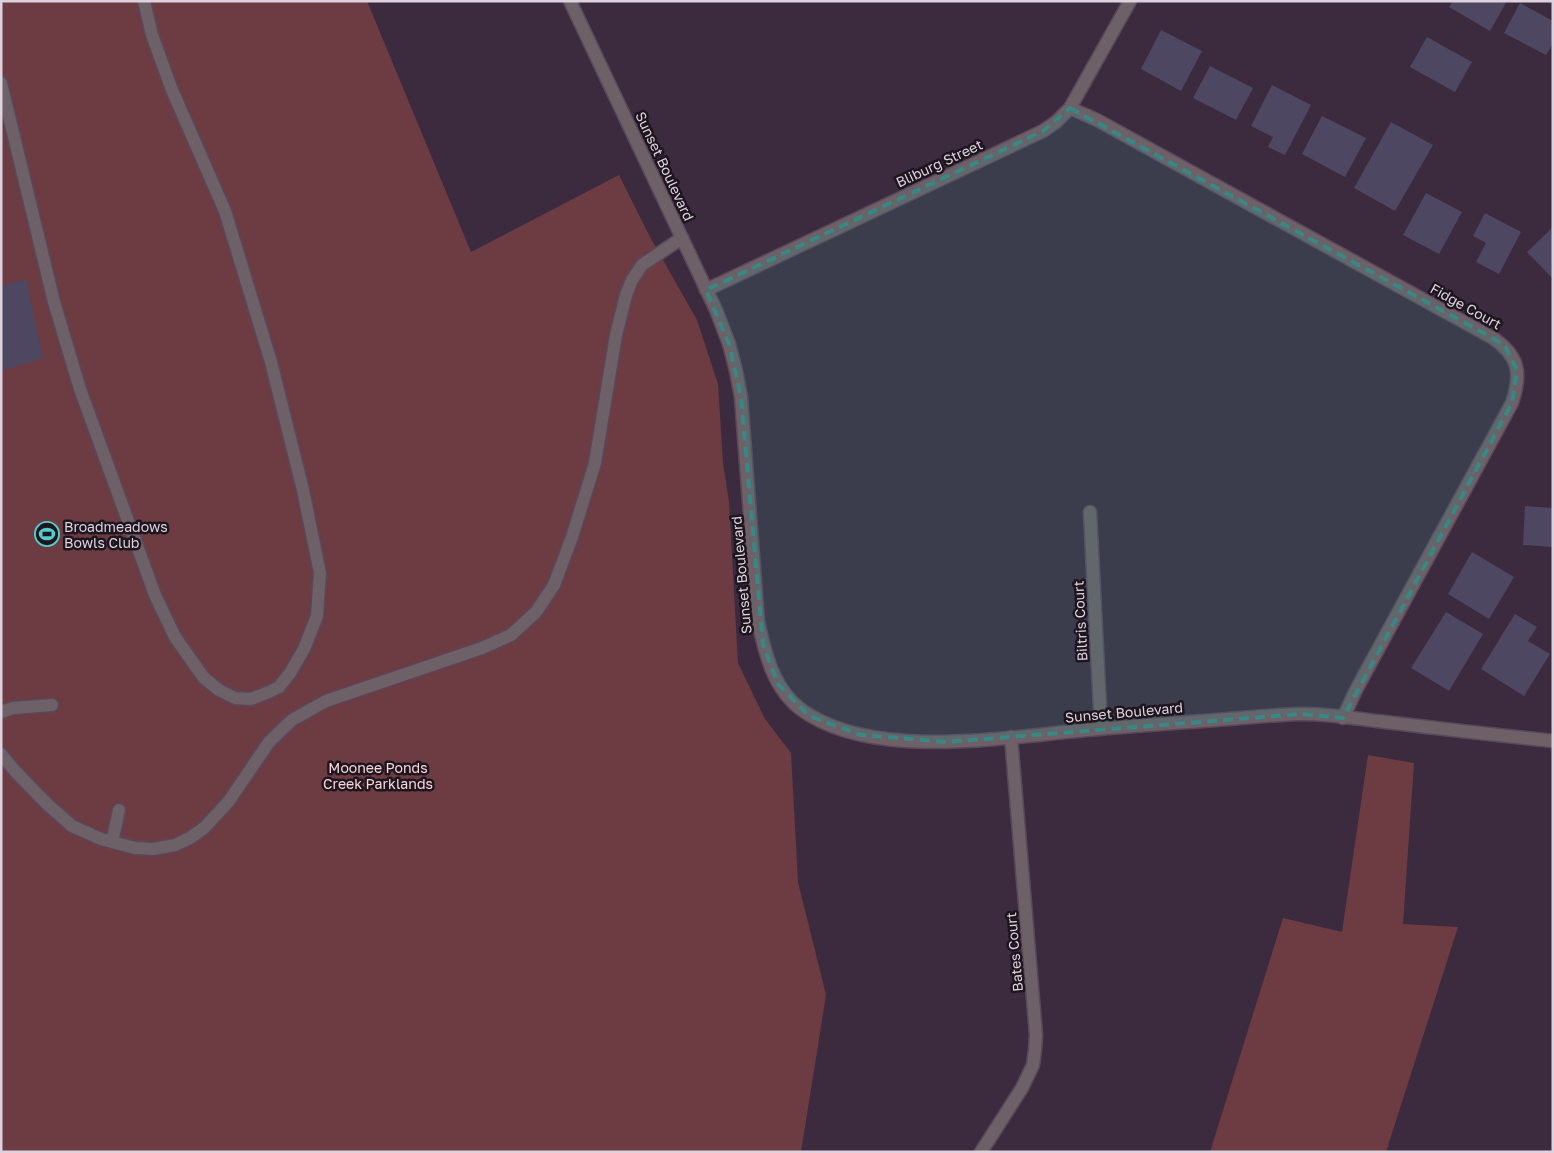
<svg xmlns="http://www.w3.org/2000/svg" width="1554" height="1153" font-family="'Golos Text',sans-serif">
<rect width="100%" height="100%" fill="#3c2a3e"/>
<g fill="#6d3c42">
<polygon points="1,1 367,1 471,252 619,175 650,237 697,320 718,384 723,463 729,502 738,663 765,719 791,753 798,882 826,995 801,1152 1,1152"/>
<polygon points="1368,755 1414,763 1403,924 1458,927 1386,1152 1210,1152 1283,918 1342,932"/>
</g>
<g fill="#4d4761">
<polygon points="1453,1 1507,1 1490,31 1449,7"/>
<polygon points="1520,3 1553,21 1553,43 1546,55 1504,33"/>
<polygon points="1161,30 1202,51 1181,91 1141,69"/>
<polygon points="1427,37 1472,62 1455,92 1410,67"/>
<polygon points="1210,66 1253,88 1236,120 1193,98"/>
<polygon points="1272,85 1311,105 1285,155 1268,147 1273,137 1251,126"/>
<polygon points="1322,116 1366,138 1345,177 1302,154"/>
<polygon points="1391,122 1433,145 1395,211 1354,188"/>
<polygon points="1426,193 1462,212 1439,254 1403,235"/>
<polygon points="1485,213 1521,232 1499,274 1476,262 1486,243 1473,236"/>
<polygon points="1553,227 1553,279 1527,252"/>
<polygon points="26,279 43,358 1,371 1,286"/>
<polygon points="1525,506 1553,508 1553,547 1523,545"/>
<polygon points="1472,552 1514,577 1489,619 1448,594"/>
<polygon points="1446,612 1483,634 1449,691 1411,668"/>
<polygon points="1515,614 1537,627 1528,641 1550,654 1524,696 1481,669"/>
</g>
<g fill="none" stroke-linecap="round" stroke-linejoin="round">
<defs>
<g id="minor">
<path d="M570,1l146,309 13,34 7,27 5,26 17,224c8,37 17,75 53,95 73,43 195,21 276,14 44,-4 87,-7 130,-10 27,-2 55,-5 82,-6 26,-1 59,5 86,8 56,7 112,13 168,19"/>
<polyline points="1,83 54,302 80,389 155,595 175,637 204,678 219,690 235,698 251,699 269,692 279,687 290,673 304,649 317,616 320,573 303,490 271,362 225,211 172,90 152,35 144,1"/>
<path d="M1070,108l27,12 396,218c26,18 29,35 19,65l-156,287 -13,28"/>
<polyline points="706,290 1043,131 1056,122 1070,108 1130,1"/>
<polyline points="1090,512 1101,728"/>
<polyline points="1,712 13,708 52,705"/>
<polyline points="1,754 15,771 47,804 72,826 101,839 135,848 153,849 175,845 190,838 204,828 229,801 269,742 292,720 326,701 482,648 511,635 536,612 554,585 572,537 595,463 616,335 626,295 632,280 642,265 682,238"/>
<polyline points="112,842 119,810"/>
<polyline points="981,1152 1022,1088 1033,1065 1035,1050 1036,1035 1011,737"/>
</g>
</defs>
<use href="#minor" stroke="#59485b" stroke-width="15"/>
<use href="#minor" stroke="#6d6066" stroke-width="12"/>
</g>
<path fill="#388885" fill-opacity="0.2" stroke="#388885" stroke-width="4" stroke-dasharray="10 6" stroke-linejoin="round" d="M1070,108l423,230 12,8 12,24 -5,33 -169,315 -42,-4 -354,28 -86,-7 -52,-19 -31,-32 -15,-39 -22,-248 -12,-53 -23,-54 337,-159z"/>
<defs>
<symbol id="stadium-ring" viewBox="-11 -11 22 22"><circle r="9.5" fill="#1e161f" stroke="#53cdcb" stroke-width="1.5"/><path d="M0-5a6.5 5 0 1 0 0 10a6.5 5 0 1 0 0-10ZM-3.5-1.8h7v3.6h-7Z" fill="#53cdcb"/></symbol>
</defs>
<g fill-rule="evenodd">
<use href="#stadium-ring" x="33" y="520" width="28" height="28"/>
</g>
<g text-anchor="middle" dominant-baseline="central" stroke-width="5" stroke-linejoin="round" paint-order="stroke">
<g font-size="14" fill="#ded2df" stroke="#1e161f">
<text transform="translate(939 163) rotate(-25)">Bliburg Street</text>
<text transform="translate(665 166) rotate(65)">Sunset Boulevard</text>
<text transform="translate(1466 306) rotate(29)">Fidge Court</text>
<text transform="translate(741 575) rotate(-95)">Sunset Boulevard</text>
<text transform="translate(1080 621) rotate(-93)">Biltris Court</text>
<text transform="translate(1124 712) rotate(-5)">Sunset Boulevard</text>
<text transform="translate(1014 952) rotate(-95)">Bates Court</text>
</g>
<g font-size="14" fill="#ded2df" stroke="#1e161f" text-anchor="start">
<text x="64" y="526">Broadmeadows<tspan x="64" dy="16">Bowls Club</tspan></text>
</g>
<g font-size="14" fill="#fbd6d8" stroke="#1e161f">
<text x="378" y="767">Moonee Ponds<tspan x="378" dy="16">Creek Parklands</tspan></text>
</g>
</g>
<rect width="1554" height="1153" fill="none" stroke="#ded2df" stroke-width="5"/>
</svg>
